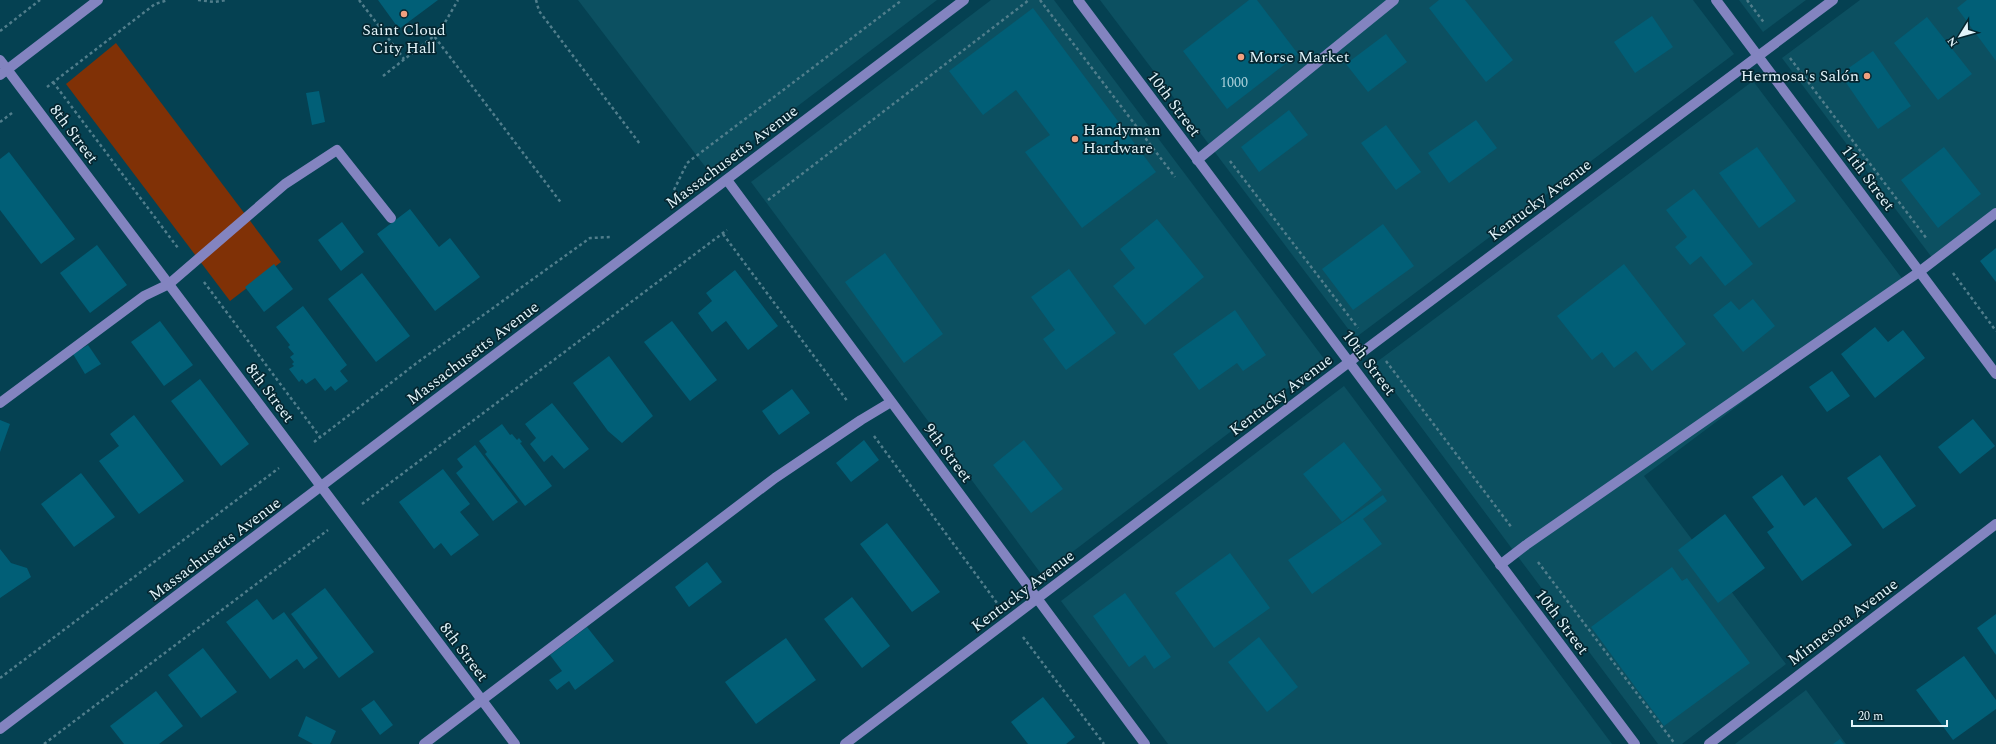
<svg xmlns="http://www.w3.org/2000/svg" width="1996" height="744" font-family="Spectral,serif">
<rect width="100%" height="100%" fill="#054152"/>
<g fill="#0c5061">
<polygon points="578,0 937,0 710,173"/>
<polygon points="991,0 1054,0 1325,360 1042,575 751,182"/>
<polygon points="1100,0 1693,0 1734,54 1355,338"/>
<polygon points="1739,0 1806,0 1763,32"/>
<polygon points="1860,0 1996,0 1996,212 1933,259 1782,58"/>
<polygon points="1753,81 1904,281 1644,476 1786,664 1682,744 1658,744 1374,364"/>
<polygon points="1344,386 1612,744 1168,744 1061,601"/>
<polygon points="1806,690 1846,744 1735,744"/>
</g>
<polygon fill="#803106" points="116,43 281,262 230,301 66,84"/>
<g fill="#015f77">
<polygon points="378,0 438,0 399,29"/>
<polygon points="1249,0 1257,0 1298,54 1227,109 1183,51"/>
<polygon points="1439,0 1465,0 1513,60 1486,82 1429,8"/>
<polygon points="1967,0 1996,0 1996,61 1957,8"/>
<polygon points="1033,8 1156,172 1082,228 1025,152 1050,135 1016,90 983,115 949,71"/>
<polygon points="1652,16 1673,47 1635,73 1614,42"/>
<polygon points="1927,17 1972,74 1938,100 1894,43"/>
<polygon points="1386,34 1407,62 1368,92 1346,64"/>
<polygon points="1873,51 1911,106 1878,129 1840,74"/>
<polygon points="319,91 325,122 312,125 306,93"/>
<polygon points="1289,110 1308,135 1259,172 1241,147"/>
<polygon points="1476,120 1497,148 1449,183 1428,153"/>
<polygon points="1386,125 1421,172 1396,190 1361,143"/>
<polygon points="1757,147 1796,201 1759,228 1719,173"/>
<polygon points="1944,147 1981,194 1938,228 1901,180"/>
<polygon points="9,152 75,239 41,264 0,210 0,159"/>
<polygon points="1694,189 1753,264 1725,286 1701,256 1690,265 1675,247 1687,237 1666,210"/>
<polygon points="410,209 439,247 450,238 480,277 435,311 377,234"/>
<polygon points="1157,219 1204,277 1145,325 1113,286 1135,268 1120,249"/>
<polygon points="342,222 364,252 341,271 318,240"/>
<polygon points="1383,224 1414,266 1353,310 1322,269"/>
<polygon points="97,245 127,285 90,313 60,273"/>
<polygon points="1996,248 1996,282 1980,261"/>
<polygon points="885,253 943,334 904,363 845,282"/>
<polygon points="274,264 293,289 264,312 245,287"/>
<polygon points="1624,264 1686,344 1652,371 1636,351 1614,368 1602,352 1592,360 1557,316"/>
<polygon points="1069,269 1116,333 1066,370 1043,339 1055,330 1031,297"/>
<polygon points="735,270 778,326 748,350 726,321 712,332 698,313 712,301 706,293"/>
<polygon points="362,273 410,336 376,362 328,299"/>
<polygon points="1753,299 1775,326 1743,352 1713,315 1731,301 1739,310"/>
<polygon points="303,306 347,365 340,371 348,381 335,391 331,386 325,391 315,378 306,384 302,379 299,382 289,369 294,366 292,364 294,362 290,357 294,354 288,347 290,345 276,327"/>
<polygon points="1235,310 1266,355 1243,371 1237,363 1199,390 1173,354"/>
<polygon points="160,321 193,365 164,386 131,342"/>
<polygon points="672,321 717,380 690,401 644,342"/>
<polygon points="1875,327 1888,342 1903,330 1925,358 1875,398 1841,354"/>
<polygon points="88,345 101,364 85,374 73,354"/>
<polygon points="609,356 653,416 622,443 608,431 573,383"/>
<polygon points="1832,371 1850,396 1827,412 1809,387"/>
<polygon points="200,379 249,444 221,466 171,401"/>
<polygon points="792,389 810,413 779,435 762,411"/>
<polygon points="552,403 589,449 564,469 552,455 544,462 530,444 536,438 525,424"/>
<polygon points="134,415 184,481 139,514 99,461 119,446 110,434"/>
<polygon points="1973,419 1995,446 1960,474 1938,447"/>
<polygon points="0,420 10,424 0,452"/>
<polygon points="502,424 510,435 512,434 517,440 519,438 522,442 520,443 552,486 525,506 485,454 487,452 479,441"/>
<polygon points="864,440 879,460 851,482 836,463"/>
<polygon points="1024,440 1063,489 1031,513 993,465"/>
<polygon points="1344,442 1382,490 1342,522 1303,474"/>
<polygon points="475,445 518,502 493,521 456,473 463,467 457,459"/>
<polygon points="1880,455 1916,506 1883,529 1847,478"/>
<polygon points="443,469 470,504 460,512 479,535 451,556 441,543 434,549 399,502"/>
<polygon points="81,473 115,517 74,547 41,504"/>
<polygon points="1782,475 1804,506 1816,497 1852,545 1802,581 1767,532 1774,527 1752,497"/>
<polygon points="1383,495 1387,501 1363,519 1382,544 1312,594 1288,560"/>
<polygon points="1725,514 1765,568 1718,603 1678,550"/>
<polygon points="887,523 940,592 912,612 860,544"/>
<polygon points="0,549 11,563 27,568 31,577 0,598"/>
<polygon points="1230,553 1270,608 1214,648 1175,593"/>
<polygon points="707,562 722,582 689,607 675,587"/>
<polygon points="1672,567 1682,581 1687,578 1750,663 1664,726 1591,627"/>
<polygon points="325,588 374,652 339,678 291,614"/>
<polygon points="1125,593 1171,657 1154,669 1145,655 1129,667 1093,616"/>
<polygon points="852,597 890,646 862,668 824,619"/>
<polygon points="257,599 273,620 284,612 318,658 304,669 297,659 270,679 226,622"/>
<polygon points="1996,614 1996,655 1977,628"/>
<polygon points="587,627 614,661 575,690 569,681 557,690 549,680 562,671 550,655"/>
<polygon points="1259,637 1298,687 1267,712 1228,662"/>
<polygon points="786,638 816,680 756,724 725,682"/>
<polygon points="203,648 237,692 201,718 168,675"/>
<polygon points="1964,656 1996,700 1996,709 1953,740 1916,690"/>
<polygon points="156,691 183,726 159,744 124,744 110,726"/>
<polygon points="1043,697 1075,737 1066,744 1028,744 1011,722"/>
<polygon points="374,700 393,725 380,735 361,709"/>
<polygon points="306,716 336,731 330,744 313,744 298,736"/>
<polygon points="1840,739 1844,744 1833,744"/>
</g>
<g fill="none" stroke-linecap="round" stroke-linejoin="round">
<g stroke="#517e8c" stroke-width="2.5" stroke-dasharray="3 3" stroke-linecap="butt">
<polyline points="198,0 215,2 226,0"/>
<polyline points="359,0 404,59"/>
<polyline points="536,0 539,11 640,144"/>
<polyline points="1040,0 1175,177"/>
<polyline points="1747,0 1765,24"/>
<polyline points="0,31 40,0"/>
<polyline points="434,36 440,31 458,0"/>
<polyline points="1790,58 1927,239"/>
<polyline points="383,76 434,36 562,204"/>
<polyline points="53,82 178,248"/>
<polyline points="47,87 155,4 168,0"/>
<polyline points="0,122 12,113"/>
<polyline points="1230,161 1358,328"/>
<polyline points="674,190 687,163 902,0"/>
<polyline points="768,200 1029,0"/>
<polyline points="723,234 848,402"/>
<polyline points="1953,273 1996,331"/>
<polyline points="204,282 320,437"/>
<polyline points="1386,361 1512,528"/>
<polyline points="874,436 997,603"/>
<polyline points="314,442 418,362 590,238 611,237"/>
<polyline points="362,504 727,230"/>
<polyline points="1538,562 1675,744"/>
<polyline points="1023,637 1104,744"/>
<polyline points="0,678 279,468"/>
<polyline points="44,744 328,530"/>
</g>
<g stroke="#8384c0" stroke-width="10">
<polyline points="1078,0 1635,744"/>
<polyline points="1716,0 1996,374"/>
<polyline points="0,60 515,744"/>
<polyline points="0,75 98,0"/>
<polyline points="1197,160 1394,0"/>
<polyline points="727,180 1145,744"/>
<polyline points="0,403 144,296 169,284 285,184 337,150 391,218"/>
<polyline points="1500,565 1526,545 1919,272 1996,213"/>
<polyline points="0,729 964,0"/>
<polyline points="424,744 775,478 861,420 891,402"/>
<polyline points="845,744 1373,344 1833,0"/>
<polyline points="1709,744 1996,524"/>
</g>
</g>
<g fill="#f2a07f" stroke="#052630" stroke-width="1.5">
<circle cx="404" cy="14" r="4"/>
<circle cx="1241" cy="57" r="4"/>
<circle cx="1867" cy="76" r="4"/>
<circle cx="1075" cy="139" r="4"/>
</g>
<g text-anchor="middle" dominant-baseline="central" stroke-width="3.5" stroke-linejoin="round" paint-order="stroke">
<g font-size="14" fill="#aacfd9">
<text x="1234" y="82">1000</text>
</g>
<g font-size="16" fill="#e2f4fa" stroke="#052630" text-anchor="start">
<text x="404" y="30" text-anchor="middle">Saint Cloud<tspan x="404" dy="18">City Hall</tspan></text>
<text x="1249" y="57">Morse Market</text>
<text x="1859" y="76" text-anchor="end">Hermosa's Salón</text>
<text x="1083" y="130">Handyman<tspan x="1083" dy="18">Hardware</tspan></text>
</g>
<g font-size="16" fill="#e2f4fa" stroke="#052630">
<text transform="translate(1174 104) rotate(53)">10th Street</text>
<text transform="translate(74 134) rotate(53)">8th Street</text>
<text transform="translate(732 157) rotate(-37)">Massachusetts Avenue</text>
<text transform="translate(1868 178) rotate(53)">11th Street</text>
<text transform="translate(1540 200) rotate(-37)">Kentucky Avenue</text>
<text transform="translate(473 353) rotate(-37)">Massachusetts Avenue</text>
<text transform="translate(1369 363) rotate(53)">10th Street</text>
<text transform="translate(270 393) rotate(53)">8th Street</text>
<text transform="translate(1281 395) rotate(-37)">Kentucky Avenue</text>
<text transform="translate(948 453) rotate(53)">9th Street</text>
<text transform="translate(215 549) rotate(-37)">Massachusetts Avenue</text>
<text transform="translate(1023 591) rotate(-37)">Kentucky Avenue</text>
<text transform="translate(1562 622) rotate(53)">10th Street</text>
<text transform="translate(1843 622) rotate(-37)">Minnesota Avenue</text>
<text transform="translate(464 652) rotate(53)">8th Street</text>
</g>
</g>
<g transform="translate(1960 36) rotate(233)" stroke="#052630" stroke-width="3" paint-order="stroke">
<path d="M0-3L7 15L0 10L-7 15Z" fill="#e2f4fa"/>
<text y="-6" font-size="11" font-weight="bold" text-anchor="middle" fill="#e2f4fa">N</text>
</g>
<path d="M1852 720v6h95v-6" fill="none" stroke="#e2f4fa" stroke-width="2"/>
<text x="1858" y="720" font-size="12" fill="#e2f4fa" stroke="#052630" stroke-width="3" paint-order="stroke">20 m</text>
</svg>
